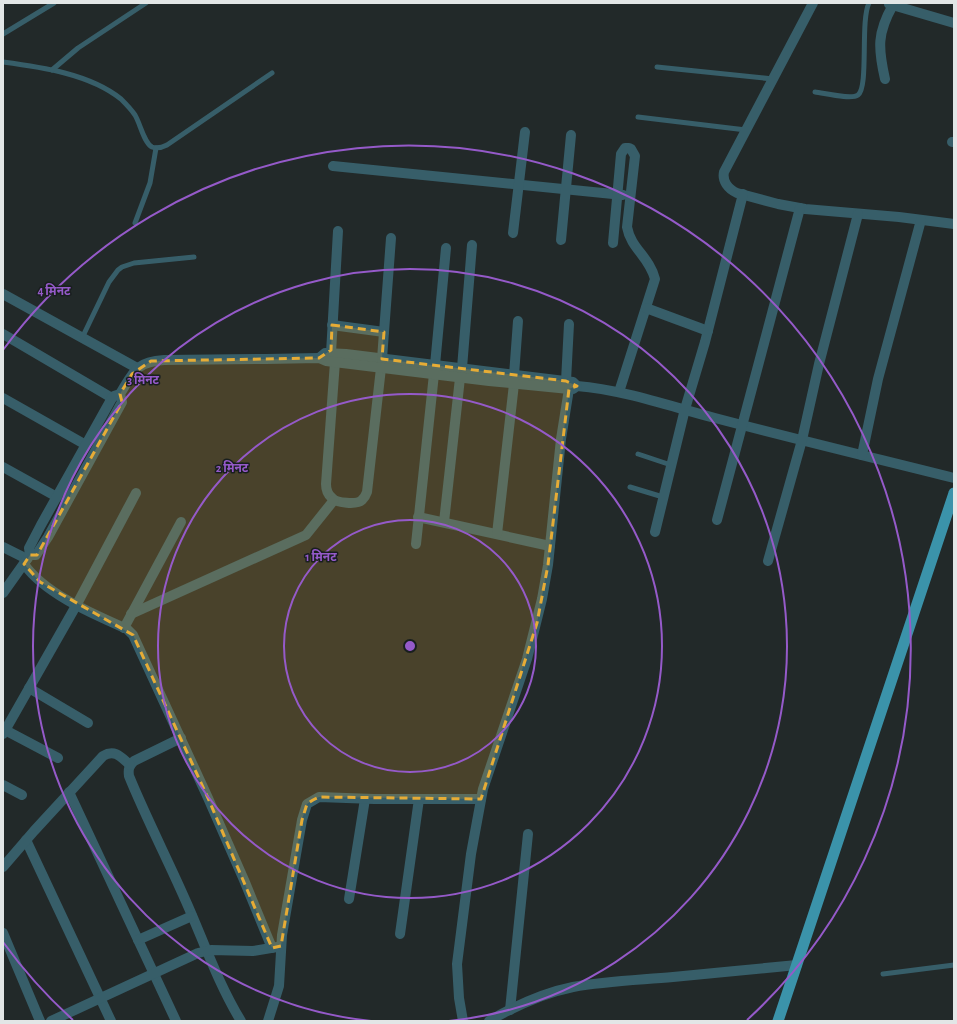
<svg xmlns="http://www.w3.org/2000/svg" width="957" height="1024" font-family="'Alegreya Sans','Noto Sans Devanagari',sans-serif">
<rect width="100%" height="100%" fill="#222929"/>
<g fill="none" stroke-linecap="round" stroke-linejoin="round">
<g stroke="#375e69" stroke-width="5">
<polyline points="3,34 54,3"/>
<path d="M3,62c38,5 87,12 118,37 5,5 10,10 14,16 5,8 9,28 17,32 5,2 11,0 15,-2l105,-72"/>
<polyline points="657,67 773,79"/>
<polyline points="52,70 78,48 146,3"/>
<path d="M815,92c9,1 36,8 43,3 11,-8 2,-74 11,-92"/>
<polyline points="638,117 746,130"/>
<polyline points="135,223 150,183 156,148"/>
<polyline points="82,338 109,282 118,270 122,267 134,263 194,257"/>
<polyline points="638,454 671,465"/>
<polyline points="630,487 663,497"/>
<polyline points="883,974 954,965"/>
</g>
<g stroke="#375e69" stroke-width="10">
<path d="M813,3l-89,169c-2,9 4,17 13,21l41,11 27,5 94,8 55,7"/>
<polyline points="889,4 954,23"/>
<path d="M885,79c-7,-31 -8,-46 8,-74"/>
<polyline points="952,142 954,142"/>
<polyline points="333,166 623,195"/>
<polyline points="513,233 525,132"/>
<polyline points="561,240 571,135"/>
<path d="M613,243l8,-89 4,-6h4l2,1 4,7 -8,71c4,22 22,29 28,52l-36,113"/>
<polyline points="3,294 137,368"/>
<polyline points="646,308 708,331"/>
<polyline points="332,325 384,332"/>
<polyline points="3,334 112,398"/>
<polyline points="331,353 338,231"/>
<path d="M319,358l6,-5 21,1 227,28 4,4c47,4 92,20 138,32 80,21 159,40 239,60"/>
<polyline points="382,359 391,238"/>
<path d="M335,362l-9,122c0,6 1,10 6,14 4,5 25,7 30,2 2,-2 4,-5 5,-8l14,-124"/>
<polyline points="435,365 446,248"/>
<polyline points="462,368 472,245"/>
<polyline points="514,375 518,321"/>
<polyline points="566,381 569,324"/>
<polyline points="3,398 86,445"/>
<polyline points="862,455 878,379 921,220"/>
<polyline points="3,467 57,497"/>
<polyline points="418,517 550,546"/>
<polyline points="717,520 800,208"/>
<polyline points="444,522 460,378"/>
<polyline points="655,532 685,409 705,342 743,194"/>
<polyline points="497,534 514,384"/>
<polyline points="416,544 434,374"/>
<polyline points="3,547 27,559"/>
<path d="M30,555h6l12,-18 74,-135 -2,-8c14,-23 16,-32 44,-34l102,-1 53,-1 7,3 163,20 80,8h4l4,-3"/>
<polyline points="768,561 802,440 819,364 858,214"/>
<path d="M24,564c21,30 69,50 103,65l6,6 75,163 36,82 28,68"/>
<polyline points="3,593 30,555 29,548 41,525 112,398 114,396 120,394"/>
<polyline points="131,614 306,535 334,500"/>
<polyline points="124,628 181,522"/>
<polyline points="29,688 88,723"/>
<polyline points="5,730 58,758"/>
<polyline points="3,734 77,604 136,493"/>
<path d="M181,738l-47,23c-5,5 -6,8 -5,15 18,44 40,86 59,130 17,39 31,79 53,115"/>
<polyline points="3,785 22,795"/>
<polyline points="69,792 176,1021"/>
<polyline points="26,840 111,1021"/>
<path d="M3,867l31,-36 69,-75c12,-7 18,1 27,9"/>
<polyline points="349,899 365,799"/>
<polyline points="3,933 40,1021"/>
<polyline points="400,934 419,799"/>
<polyline points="138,940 192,916"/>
<polyline points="510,1010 528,834"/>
<polyline points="51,1021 198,953 211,950 253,951 277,947"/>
<polyline points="268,1021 279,986 282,935 302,820 307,804 319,797 374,799 481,799"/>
<polyline points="463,1021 459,998 457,964 471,854 483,789 527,659 542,599 548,565 561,439 569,389"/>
<path d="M489,1021c26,-15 54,-28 84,-34 33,-6 67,-7 100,-10 41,-4 83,-8 124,-12"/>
</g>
<polyline stroke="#3b93aa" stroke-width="11" points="778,1021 954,493"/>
</g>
<path fill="#e6ac36" fill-opacity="0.2" stroke="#e6ac36" stroke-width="3" stroke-dasharray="8 5" stroke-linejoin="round" d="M332,325l52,7 -2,27 184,22 11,5 -8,3 -21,176 -11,58 -56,176 -162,-2 -6,3 -6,4 -5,16 -21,126 -9,2 -64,-150 -75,-163 -93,-53 -16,-18 6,-9h7l85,-153 -2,-8 12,-20 19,-13 168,-3 12,-8z"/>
<g fill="none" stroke="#955ac9" stroke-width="2">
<circle cx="410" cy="646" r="126"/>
<circle cx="410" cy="646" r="252"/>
<path d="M371 1021A377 377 0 1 1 449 1021"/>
<path d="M73 1020A503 503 0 0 1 3 942M3 350A503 503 0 1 1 747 1020"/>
</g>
<circle cx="410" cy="646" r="6" fill="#955ac9" stroke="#191f1f" stroke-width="2"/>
<g font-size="12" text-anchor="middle" font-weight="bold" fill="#955ac9" stroke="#191f1f" stroke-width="3" stroke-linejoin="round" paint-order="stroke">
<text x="54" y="295">4 मिनट</text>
<text x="143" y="384">3 मिनट</text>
<text x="232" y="472">2 मिनट</text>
<text x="321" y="561">1 मिनट</text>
</g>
<rect width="957" height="1024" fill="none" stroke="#e2e6e6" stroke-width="8"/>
</svg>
